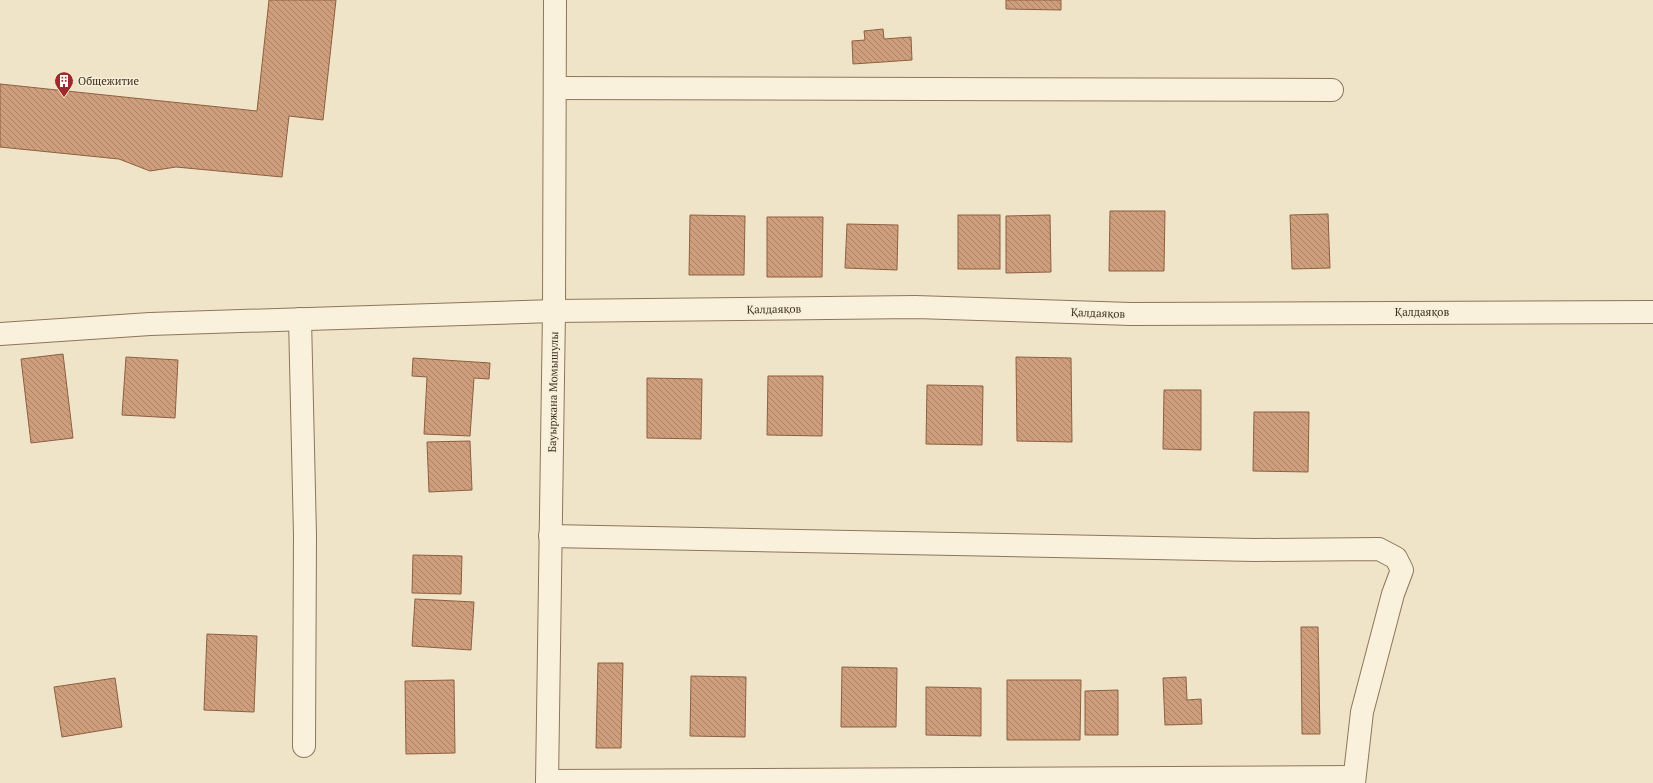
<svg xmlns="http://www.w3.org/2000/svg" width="1653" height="783" font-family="'PT Serif',serif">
<defs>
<pattern id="building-back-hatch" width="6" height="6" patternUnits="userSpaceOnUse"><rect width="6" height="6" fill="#cf9f7d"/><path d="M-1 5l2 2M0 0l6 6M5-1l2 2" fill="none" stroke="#a98266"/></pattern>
</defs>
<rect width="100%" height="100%" fill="#f0e4c8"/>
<g fill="url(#building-back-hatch)" stroke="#8d5f41">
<polygon points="269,0 336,0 323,120 289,116 282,177 176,167 150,171 119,159 0,147 0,84 257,111"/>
<polygon points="1006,0 1061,0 1061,10 1006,9"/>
<polygon points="883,29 884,39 911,37 912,60 853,64 852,41 865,40 864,31"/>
<polygon points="1110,211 1165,211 1164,271 1109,271"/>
<polygon points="1328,214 1330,268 1292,269 1290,215"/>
<polygon points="690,215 745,216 744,275 689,275"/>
<rect x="958" y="215" width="42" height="54"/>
<polygon points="1050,215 1051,272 1006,273 1006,216"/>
<polygon points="767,217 823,217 822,277 767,277"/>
<polygon points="847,224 898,225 897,270 845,268"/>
<polygon points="63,354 73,438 31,443 21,359"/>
<polygon points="126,357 178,360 175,418 122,415"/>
<polygon points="1016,357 1071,358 1072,442 1017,441"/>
<polygon points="413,358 490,363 489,379 474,378 470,436 424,434 427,377 412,376"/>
<polygon points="768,376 823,376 822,436 767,435"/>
<polygon points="647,378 702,379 701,439 647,438"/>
<polygon points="927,385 983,386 982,445 926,444"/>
<polygon points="1164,390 1201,390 1201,450 1163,449"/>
<polygon points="1254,412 1309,412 1308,472 1253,471"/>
<polygon points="470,441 472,490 429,492 427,442"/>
<polygon points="413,555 462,556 461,594 412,593"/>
<polygon points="415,599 474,602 471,650 412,646"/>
<polygon points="1301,627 1318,627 1320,734 1302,734"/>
<polygon points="207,634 257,636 254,712 204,710"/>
<polygon points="598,663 623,663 621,748 596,748"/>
<polygon points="842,667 897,668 896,727 841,727"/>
<polygon points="691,676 746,677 745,737 690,736"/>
<polygon points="1186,677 1187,700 1201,699 1202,724 1165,725 1163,678"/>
<polygon points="115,678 122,727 62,737 54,687"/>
<polygon points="454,680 455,753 406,754 405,681"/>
<polygon points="1007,680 1081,680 1080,740 1007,740"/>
<polygon points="926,687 981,688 981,736 926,735"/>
<polygon points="1118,690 1118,735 1085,735 1085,691"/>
</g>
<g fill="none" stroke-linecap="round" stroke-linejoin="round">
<defs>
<g id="minor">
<polyline points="555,88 1332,90"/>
<polyline points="300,319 305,535 304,746"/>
<polyline points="0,334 150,324 554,311 915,307 1131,314 1653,312"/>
<polyline points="550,536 1255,550 1379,549 1396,558 1402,570 1393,594 1362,712 1354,783"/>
<polyline points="547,781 1354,777"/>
<polyline points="547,783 554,311 555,0"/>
</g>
</defs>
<use href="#minor" stroke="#8d765c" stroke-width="24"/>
<use href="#minor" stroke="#faf1dc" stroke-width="22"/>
</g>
<defs>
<symbol id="building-pin" viewBox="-11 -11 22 30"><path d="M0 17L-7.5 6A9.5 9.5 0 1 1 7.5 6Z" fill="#9e2a2b" stroke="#f7eed8"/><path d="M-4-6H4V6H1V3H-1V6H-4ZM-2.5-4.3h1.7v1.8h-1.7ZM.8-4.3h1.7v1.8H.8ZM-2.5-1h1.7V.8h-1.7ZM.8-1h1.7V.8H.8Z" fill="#fff"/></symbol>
</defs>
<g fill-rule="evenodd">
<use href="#building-pin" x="53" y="70" width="22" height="30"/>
</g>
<g text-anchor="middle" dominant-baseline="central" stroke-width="3" stroke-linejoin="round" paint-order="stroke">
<g font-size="11" fill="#3d2e20" stroke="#f7eed8" text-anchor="start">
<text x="78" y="81">Общежитие</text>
</g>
<g font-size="11" fill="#3d2e20" stroke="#f7eed8">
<text transform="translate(774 309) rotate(-1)">Қалдаяқов</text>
<text x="1422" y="312">Қалдаяқов</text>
<text transform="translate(1098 313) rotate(2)">Қалдаяқов</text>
<text transform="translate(553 392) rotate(-89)">Бауыржана Момышулы</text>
</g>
</g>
</svg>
